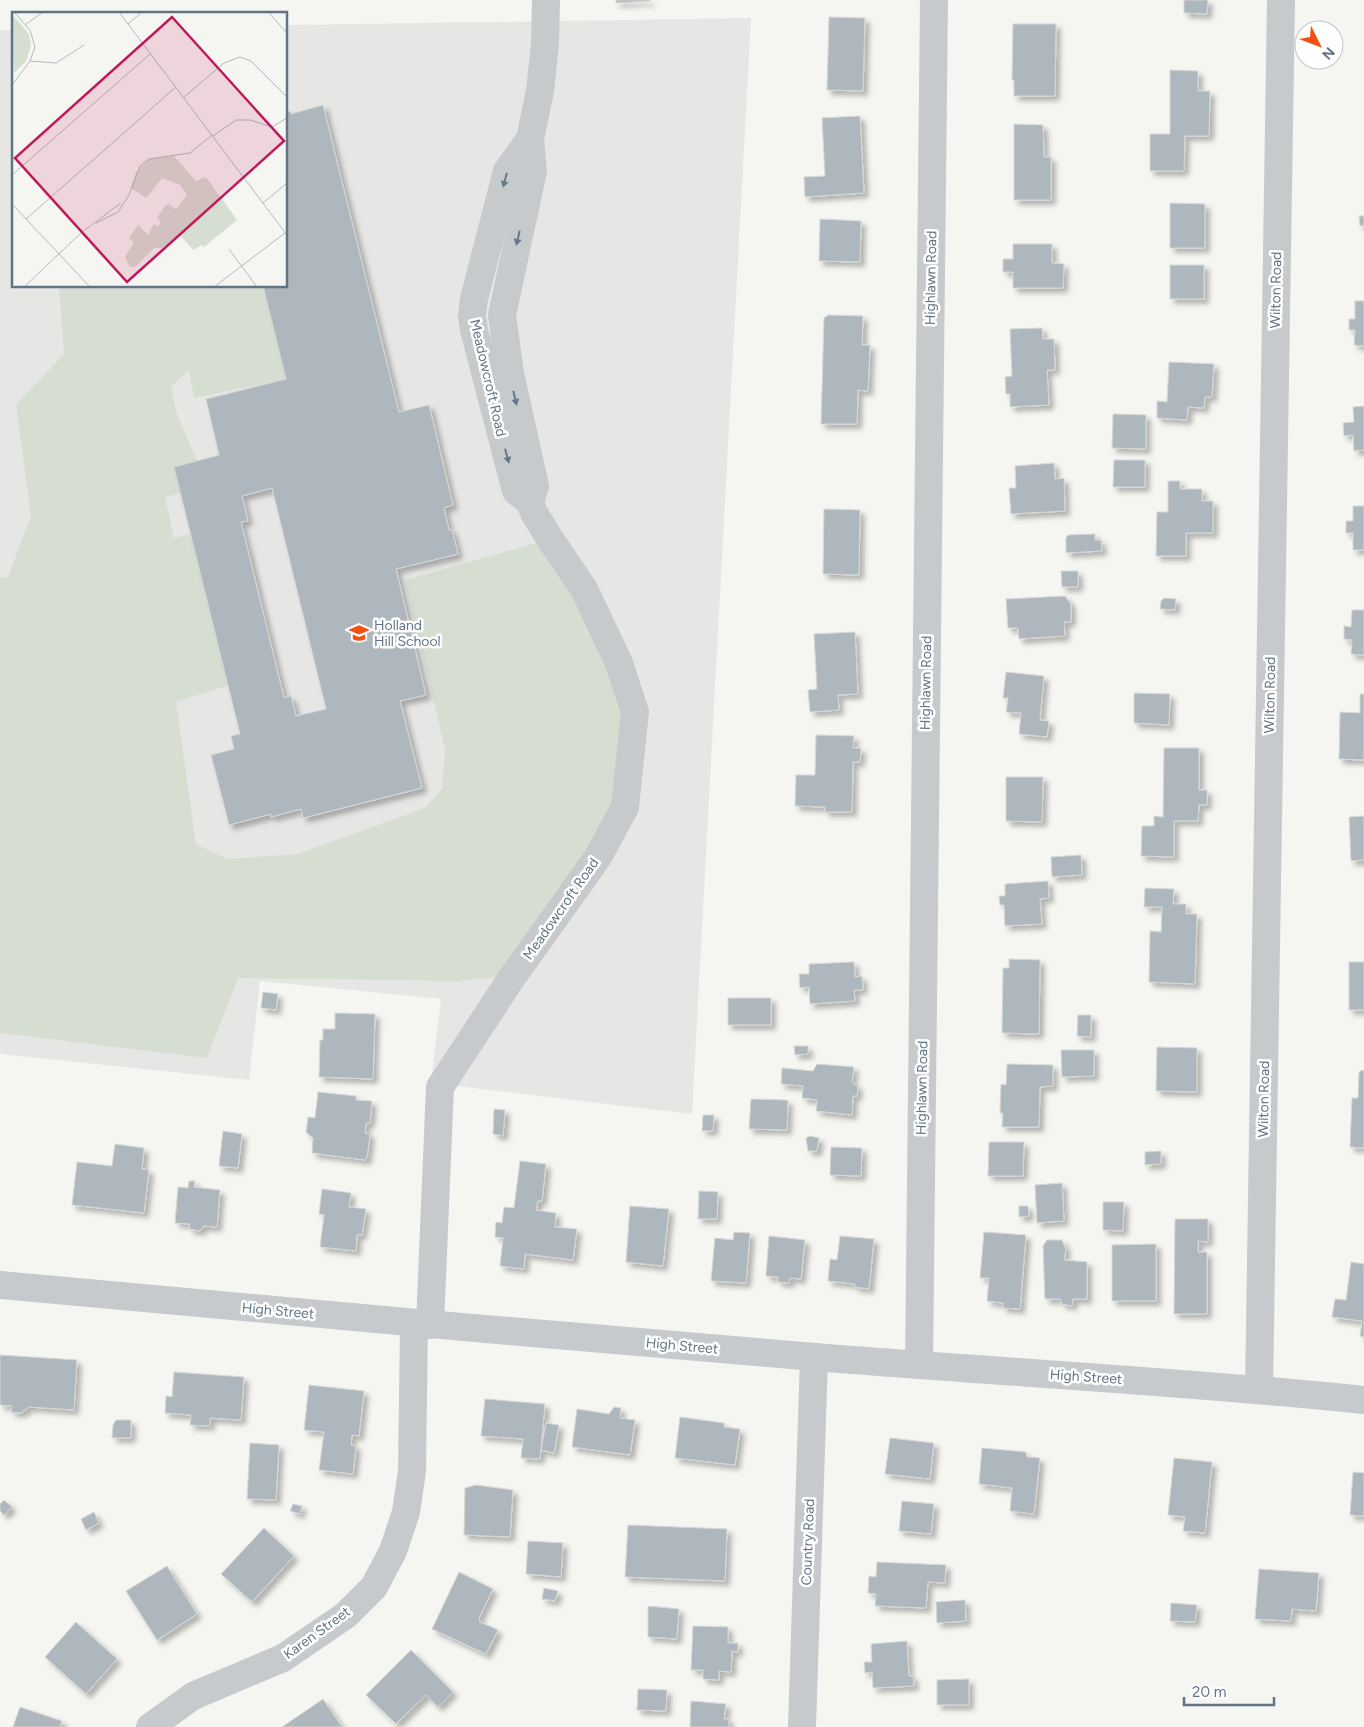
<svg xmlns="http://www.w3.org/2000/svg" width="1364" height="1727" font-family="Figtree,sans-serif">
<defs>
<filter id="shadow"><feDropShadow dx="4.5" dy="4.5" stdDeviation="2.5" flood-color="#0004"/></filter>
</defs>
<rect width="100%" height="100%" fill="#f5f6f1"/>
<polygon fill="#e6e7e5" points="751,18 692,1114 431,1083 441,999 260,981 249,1080 0,1054 0,30 14,30 14,286 286,286 286,25"/>
<polygon fill="#d6ded2" points="59,286 264,286 287,379 194,398 189,370 171,387 177,414 208,487 165,497 174,538 217,528 249,679 176,702 196,844 227,859 298,854 425,808 442,789 445,749 405,580 550,539 619,663 625,807 513,976 457,981 238,978 207,1058 0,1033 0,578 8,577 31,516 16,405 64,354"/>
<g fill="#aeb7bd" stroke="#d7d7d4" fill-rule="evenodd" filter="url(#shadow)">
<polygon points="616,0 650,0 650,1 616,3"/>
<polygon points="1184,0 1208,0 1207,14 1184,13"/>
<polygon points="829,17 865,18 863,91 827,90"/>
<polygon points="1013,24 1056,24 1055,96 1014,96 1014,80 1012,80"/>
<polygon points="1170,70 1198,71 1198,91 1210,91 1209,136 1185,136 1184,171 1150,171 1150,134 1170,134"/>
<path d="M323,105l76,307 30,-7 24,100 -9,3 5,22h3l6,24 -62,15 30,126 -26,6 22,87 -119,30 -2,-9 -30,8v-3l-42,11 -18,-70 23,-6 -3,-13 9,-2 -66,-267 45,-12 -13,-56 80,-20 -23,-93h23v-174l4,-1 1,3zM272,488l54,221 -30,7 -5,-20 -7,2 -43,-176 7,-1 -6,-25z"/>
<polygon points="860,116 864,193 805,197 804,177 825,176 822,118"/>
<polygon points="1014,124 1043,125 1044,157 1051,157 1051,200 1014,200"/>
<polygon points="1170,203 1205,204 1205,248 1170,248"/>
<polygon points="1359,216 1364,216 1364,225 1360,226"/>
<polygon points="820,219 861,221 860,262 819,261"/>
<polygon points="1013,244 1052,244 1052,263 1064,264 1063,288 1013,288 1013,272 1003,272 1003,259 1013,259"/>
<rect x="1170" y="265" width="34" height="34"/>
<polygon points="1355,301 1364,301 1364,346 1354,345 1355,330 1349,330 1349,319 1355,319"/>
<polygon points="828,315 863,316 862,345 870,345 868,391 858,390 857,424 821,424 824,318"/>
<polygon points="1042,328 1043,339 1054,339 1055,370 1047,370 1049,405 1010,407 1010,394 1006,394 1005,377 1012,376 1010,329"/>
<polygon points="1169,362 1214,364 1212,397 1205,397 1204,408 1188,407 1187,420 1157,418 1157,401 1167,402"/>
<polygon points="1364,406 1364,450 1354,451 1353,435 1344,436 1343,423 1354,422 1353,407"/>
<polygon points="1113,414 1146,415 1146,449 1112,448"/>
<polygon points="1114,460 1145,460 1145,487 1113,487"/>
<polygon points="1054,463 1055,479 1064,478 1065,511 1011,514 1009,488 1016,488 1015,466"/>
<polygon points="1168,481 1180,481 1180,489 1202,489 1202,501 1213,501 1213,533 1186,533 1186,556 1156,556 1157,512 1168,512"/>
<polygon points="1353,506 1364,506 1364,550 1353,550 1353,533 1346,533 1346,521 1353,521"/>
<polygon points="824,509 860,510 859,575 823,574"/>
<polygon points="1095,534 1095,540 1101,540 1102,551 1066,553 1066,538 1068,535"/>
<polygon points="1061,571 1078,571 1078,587 1062,587"/>
<polygon points="1065,596 1071,604 1071,622 1064,622 1065,636 1019,639 1018,628 1008,628 1006,599"/>
<polygon points="1164,598 1176,599 1175,610 1160,609 1161,601"/>
<polygon points="1352,610 1364,610 1364,655 1351,654 1352,640 1344,639 1344,626 1351,627"/>
<polygon points="855,632 858,694 838,695 839,710 810,712 808,690 817,689 814,634"/>
<polygon points="1006,672 1044,676 1040,720 1049,721 1047,737 1019,734 1021,713 1006,712 1008,698 1003,698"/>
<polygon points="1134,693 1170,694 1169,725 1134,723"/>
<polygon points="1360,694 1364,694 1364,760 1339,759 1340,712 1360,713"/>
<polygon points="816,735 854,736 853,748 861,748 860,762 853,762 852,812 825,812 825,807 795,806 796,775 815,775"/>
<polygon points="1164,748 1199,748 1199,790 1207,790 1207,805 1199,805 1198,821 1174,821 1174,857 1141,856 1142,826 1154,826 1154,816 1163,817"/>
<polygon points="1006,777 1043,777 1042,822 1006,821"/>
<polygon points="1364,816 1364,860 1351,861 1349,817"/>
<polygon points="1081,855 1082,875 1052,877 1051,857"/>
<polygon points="1048,881 1049,898 1040,899 1042,924 1005,926 1004,905 1000,905 999,896 1005,896 1005,884"/>
<polygon points="1145,888 1174,889 1173,904 1186,904 1186,914 1197,914 1195,984 1149,982 1150,931 1161,932 1162,907 1144,907"/>
<polygon points="1009,959 1040,960 1039,1034 1002,1033 1003,968 1009,968"/>
<polygon points="854,962 855,977 862,976 863,990 854,990 855,1001 810,1004 809,987 800,988 799,974 809,974 809,964"/>
<rect x="1349" y="962" width="15" height="48"/>
<polygon points="263,992 278,994 276,1010 261,1008"/>
<rect x="728" y="998" width="43" height="27"/>
<polygon points="335,1013 375,1014 373,1079 319,1077 320,1040 323,1040 323,1029 335,1029"/>
<polygon points="1078,1015 1091,1015 1091,1037 1077,1036"/>
<polygon points="794,1046 808,1046 808,1054 795,1055"/>
<polygon points="1157,1047 1197,1048 1197,1092 1156,1091"/>
<polygon points="1061,1050 1094,1050 1094,1076 1062,1077"/>
<polygon points="817,1064 854,1067 852,1082 858,1087 857,1096 853,1096 852,1115 816,1111 817,1100 802,1098 803,1086 781,1084 782,1068 813,1071"/>
<polygon points="1007,1064 1053,1065 1053,1086 1040,1087 1039,1127 1002,1127 1003,1113 1000,1113 1001,1084 1006,1085"/>
<polygon points="1362,1070 1364,1071 1364,1148 1350,1147 1352,1098 1358,1098 1359,1072"/>
<polygon points="318,1092 356,1096 356,1100 372,1101 370,1123 366,1123 365,1133 370,1134 367,1158 365,1160 312,1153 313,1138 306,1132 308,1117 315,1118"/>
<polygon points="751,1099 786,1100 788,1101 787,1130 749,1129"/>
<polygon points="494,1109 505,1110 503,1136 493,1134"/>
<polygon points="703,1115 714,1115 713,1131 702,1131"/>
<polygon points="223,1131 242,1134 238,1168 219,1166"/>
<polygon points="810,1136 819,1138 817,1151 808,1151 806,1138"/>
<polygon points="989,1142 1024,1142 1023,1176 988,1176"/>
<polygon points="115,1144 144,1148 142,1169 149,1170 144,1213 72,1205 77,1162 112,1166"/>
<polygon points="831,1147 862,1148 861,1176 830,1175"/>
<polygon points="1161,1151 1161,1164 1145,1165 1145,1152"/>
<polygon points="520,1161 546,1164 542,1201 538,1201 536,1210 556,1213 555,1227 577,1229 573,1260 525,1254 524,1269 500,1266 503,1238 495,1237 496,1222 502,1223 504,1207 514,1208"/>
<polygon points="189,1181 195,1181 194,1187 220,1190 217,1227 204,1226 200,1231 189,1229 190,1224 175,1223 178,1187 188,1188"/>
<polygon points="1062,1183 1064,1221 1037,1223 1035,1185"/>
<polygon points="322,1189 351,1193 349,1207 366,1209 362,1235 357,1235 356,1251 320,1247 324,1215 319,1214"/>
<polygon points="699,1191 718,1192 717,1219 698,1219"/>
<polygon points="1103,1202 1124,1202 1123,1231 1103,1230"/>
<polygon points="630,1206 669,1209 663,1266 626,1262"/>
<polygon points="1019,1206 1028,1206 1029,1216 1019,1217"/>
<polygon points="1175,1219 1208,1219 1208,1242 1198,1241 1198,1252 1207,1252 1207,1314 1174,1314"/>
<polygon points="734,1232 750,1233 746,1283 711,1281 715,1238 733,1240"/>
<polygon points="984,1232 1026,1235 1020,1309 1003,1308 1003,1303 987,1301 989,1278 980,1278"/>
<polygon points="769,1236 805,1240 801,1279 790,1278 789,1283 778,1282 778,1277 766,1276"/>
<polygon points="840,1236 874,1239 869,1289 855,1287 855,1284 828,1281 830,1259 837,1260"/>
<polygon points="1047,1240 1062,1240 1066,1249 1064,1260 1087,1262 1087,1299 1073,1299 1072,1306 1062,1304 1060,1299 1045,1299 1043,1246"/>
<polygon points="1156,1244 1156,1301 1112,1301 1112,1245"/>
<polygon points="1351,1262 1364,1264 1364,1337 1360,1336 1362,1321 1332,1317 1335,1299 1346,1300"/>
<polygon points="0,1355 77,1360 74,1410 29,1407 21,1413 11,1412 12,1406 0,1405"/>
<polygon points="174,1372 244,1377 241,1420 210,1418 210,1426 190,1425 191,1415 165,1413 166,1396 172,1397"/>
<polygon points="309,1385 364,1391 359,1436 352,1435 351,1445 356,1446 353,1474 319,1470 324,1432 304,1430"/>
<polygon points="485,1399 545,1404 540,1459 521,1458 523,1439 481,1436"/>
<polygon points="614,1407 621,1408 620,1418 635,1420 630,1455 572,1447 577,1409 609,1414"/>
<polygon points="680,1417 724,1423 724,1427 740,1429 735,1465 675,1458"/>
<polygon points="116,1420 131,1420 131,1438 112,1438 113,1425"/>
<polygon points="546,1423 559,1425 554,1453 541,1450"/>
<polygon points="890,1438 934,1443 930,1479 885,1474"/>
<polygon points="250,1443 279,1445 276,1500 247,1499"/>
<polygon points="982,1448 1026,1452 1027,1457 1040,1458 1034,1514 1010,1511 1012,1488 979,1484"/>
<polygon points="1174,1458 1212,1462 1205,1533 1183,1531 1185,1517 1168,1515"/>
<polygon points="1353,1472 1364,1473 1364,1516 1350,1515"/>
<polygon points="476,1485 513,1490 510,1537 464,1535 465,1488"/>
<polygon points="4,1500 12,1507 4,1515 0,1511 0,1504"/>
<polygon points="902,1501 934,1504 931,1534 899,1531"/>
<polygon points="293,1504 302,1506 300,1514 290,1511"/>
<polygon points="94,1512 99,1523 86,1530 81,1519"/>
<polygon points="628,1525 727,1529 725,1581 625,1577"/>
<polygon points="264,1528 294,1556 252,1602 221,1574"/>
<polygon points="528,1541 563,1543 561,1577 526,1574"/>
<polygon points="877,1562 946,1565 945,1583 928,1582 926,1608 875,1606 876,1594 868,1593 869,1576 876,1577"/>
<polygon points="167,1566 197,1614 157,1640 126,1591"/>
<polygon points="1259,1569 1319,1573 1316,1611 1292,1609 1291,1621 1255,1619"/>
<polygon points="459,1572 493,1589 479,1618 480,1622 498,1630 486,1654 432,1629"/>
<polygon points="544,1588 558,1591 555,1601 542,1599"/>
<polygon points="965,1600 966,1621 937,1623 936,1602"/>
<polygon points="1171,1603 1197,1605 1195,1622 1170,1621"/>
<polygon points="648,1606 679,1609 677,1639 648,1637"/>
<polygon points="76,1622 117,1659 86,1694 45,1657"/>
<polygon points="693,1626 728,1627 728,1643 738,1643 738,1652 732,1651 731,1672 719,1671 719,1680 703,1679 703,1670 691,1670"/>
<polygon points="907,1641 909,1676 913,1676 914,1686 873,1688 872,1672 865,1673 864,1662 872,1662 871,1644"/>
<polygon points="411,1650 453,1692 438,1707 426,1695 396,1724 366,1695"/>
<polygon points="969,1679 969,1705 937,1705 937,1680"/>
<polygon points="638,1689 667,1690 666,1711 637,1710"/>
<polygon points="323,1699 342,1727 282,1727"/>
<polygon points="691,1701 726,1704 724,1719 729,1719 729,1727 690,1727"/>
<polygon points="20,1707 62,1721 60,1727 13,1727"/>
</g>
<g fill="none" stroke-linecap="round" stroke-linejoin="round">
<g stroke="#c7cacd" stroke-width="28">
<polyline points="530,502 535,486 510,373 502,315 533,171 530,139 540,91 545,44 546,0"/>
<path d="M0,1285c272,25 543,50 815,72 183,15 367,24 549,43"/>
<polyline points="430,1325 440,1087 513,976 598,857 625,807 635,712 619,663 584,589 550,539 534,513 530,502 516,491 474,330 472,316 474,299 507,171 530,139"/>
<polyline points="919,1365 934,0"/>
<polyline points="1259,1389 1281,0"/>
<polyline points="150,1727 193,1696 283,1658 346,1615 374,1587 393,1551 406,1512 412,1471 414,1323"/>
<polyline points="802,1727 814,1357"/>
</g>
</g>
<defs><path id="oneway-solid" d="M-6-.8H1V-3.2L6.5 0L1 3.2V.8H-6Z" transform="scale(1.25)"/></defs>
<g fill="#66788a">
<use href="#oneway-solid" transform="translate(505 180) rotate(105)"/>
<use href="#oneway-solid" transform="translate(518 238) rotate(103)"/>
<use href="#oneway-solid" transform="translate(515 398) rotate(77)"/>
<use href="#oneway-solid" transform="translate(507 456) rotate(75)"/>
</g>
<defs>
<symbol id="school-bare" viewBox="-9 -9 18 18"><path d="M0-5L7-2L0 1L-7-2ZM-4 1L0 2.5L4 1V4Q0 6-4 4Z" fill="#f55012" stroke="#fff" stroke-width="2.5" paint-order="stroke"/></symbol>
</defs>
<g fill-rule="evenodd">
<use href="#school-bare" x="345" y="619" width="28" height="28"/>
</g>
<g text-anchor="middle" dominant-baseline="central" stroke-width="5" stroke-linejoin="round" paint-order="stroke">
<g font-size="14" fill="#617486" stroke="#fff">
<text transform="translate(931 278) rotate(-89)">Highlawn Road</text>
<text transform="translate(1276 290) rotate(-89)">Wilton Road</text>
<text transform="translate(488 378) rotate(77)">Meadowcroft Road</text>
<text transform="translate(926 683) rotate(-89)">Highlawn Road</text>
<text transform="translate(1270 695) rotate(-89)">Wilton Road</text>
<text transform="translate(561 909) rotate(-55)">Meadowcroft Road</text>
<text transform="translate(922 1088) rotate(-89)">Highlawn Road</text>
<text transform="translate(1264 1099) rotate(-89)">Wilton Road</text>
<text transform="translate(278 1311) rotate(5)">High Street</text>
<text transform="translate(682 1346) rotate(5)">High Street</text>
<text transform="translate(1086 1377) rotate(4)">High Street</text>
<text transform="translate(808 1542) rotate(-88)">Country Road</text>
<text transform="translate(317 1633) rotate(-36)">Karen Street</text>
</g>
<g font-size="14" fill="#617486" stroke="#fff" text-anchor="start">
<text x="374" y="625">Holland<tspan x="374" dy="16">Hill School</tspan></text>
</g>
</g>
<g transform="translate(12 12)">
<rect width="275" height="275" fill="#f5f6f1"/>
<path d="M0,2l17,20 2,12 -5,15 -12,12zM162,144l22,25 10,-4 31,43 -33,27 -2,-2 -9,5 -14,-16 -17,14h-8l-19,19h-5l-5,-10 9,-15 -5,-4 9,-13 10,10 6,-11 4,2 3,-3 -4,-5 7,-11 4,-3 8,5 11,-14 -7,-10 -18,-7 -16,20 -15,-10 5,-16 13,-13z" fill="#d6ded2"/>
<path fill="none" stroke="#b1bac0" stroke-width="1" d="M107,0l168,223M256,0l19,21M116,12l14,-12M13,13l18,-13M18,49l26,2 28,-18M0,73l18,-24 5,-14 -5,-17 -16,-18M172,85l40,-34 16,-6 11,4 36,36M201,124l23,-16h14l22,7 15,-9M0,163l138,-121M251,191l24,-20M0,192l78,83M14,207l150,-132M84,211l22,-11 11,-17 11,-29 9,-7 41,-6 22,-18M217,237l28,38M12,275l58,-55 39,-29M202,275l71,-54"/>
<path fill="#c2185b" fill-opacity="0.15" stroke="#c2185b" stroke-width="2.5" d="M160,5l112,124 -157,141 -112,-124z"/>
<rect width="275" height="275" fill="none" stroke="#617486" stroke-width="2.5"/>
</g>
<g transform="translate(1319 45) rotate(132)"><circle r="24" fill="#ffffff" stroke="#c0c7cf"/>
<path d="M0-4L9 19L0 12L-9 19Z" fill="#f55012"/>
<text y="-8" font-size="14" font-weight="bold" text-anchor="middle" fill="#617486">N</text>
</g>
<path d="M1184 1697v8h90v-8" fill="none" stroke="#617486" stroke-width="2.5"/>
<text x="1192" y="1697" font-size="15" fill="#617486" stroke="#ffffff" stroke-width="4" paint-order="stroke">20 m</text>
</svg>
